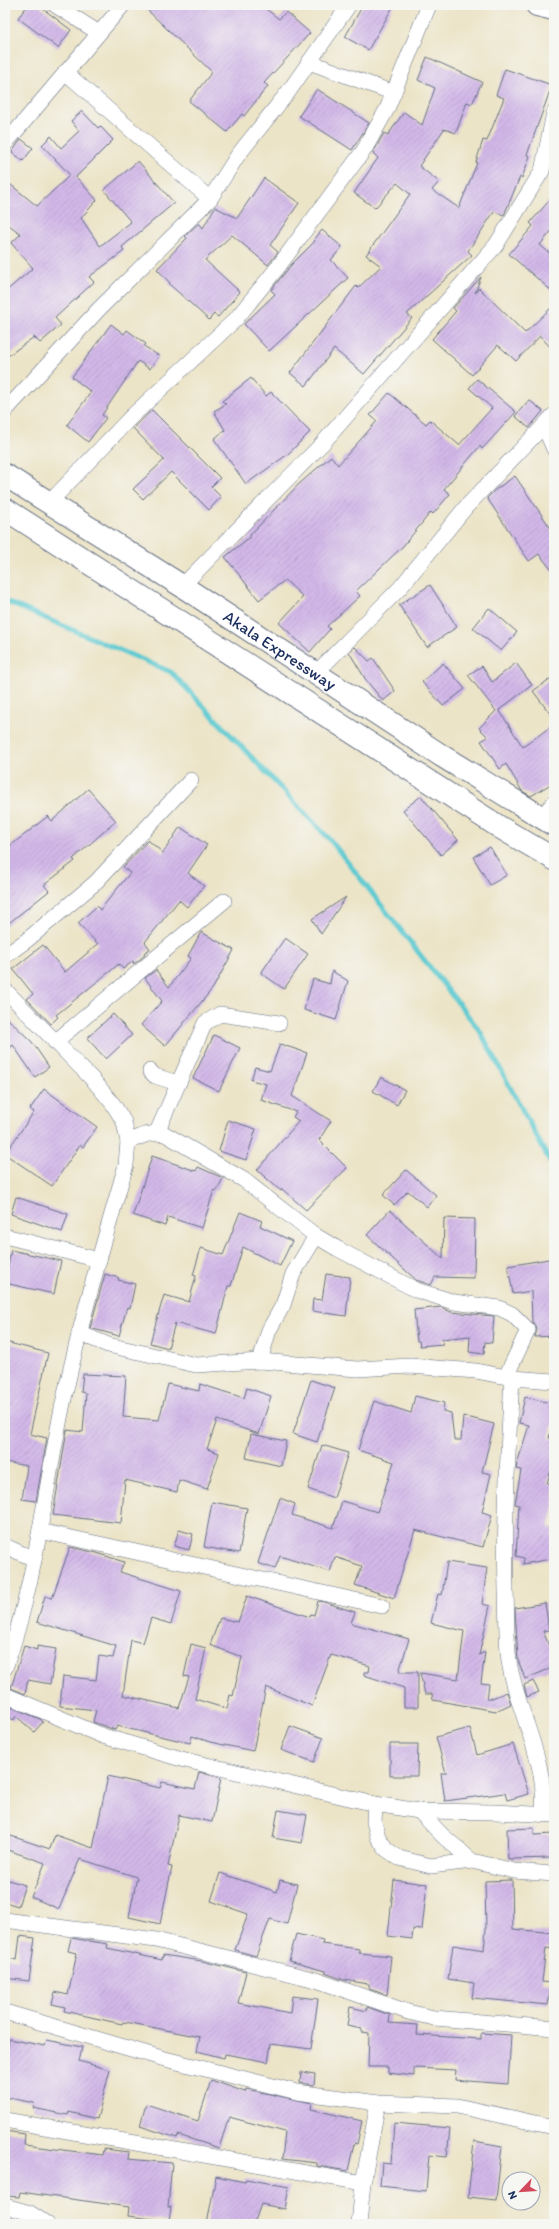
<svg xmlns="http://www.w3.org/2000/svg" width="559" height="2229" font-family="Itim,sans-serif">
<defs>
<pattern id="building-hatch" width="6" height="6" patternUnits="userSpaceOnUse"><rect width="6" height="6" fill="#d2b8e8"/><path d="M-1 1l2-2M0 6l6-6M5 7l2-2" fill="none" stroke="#b49ec9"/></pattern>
</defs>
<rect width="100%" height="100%" fill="#f6f6f2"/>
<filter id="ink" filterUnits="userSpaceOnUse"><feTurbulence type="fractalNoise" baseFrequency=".025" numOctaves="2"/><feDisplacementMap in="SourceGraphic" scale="8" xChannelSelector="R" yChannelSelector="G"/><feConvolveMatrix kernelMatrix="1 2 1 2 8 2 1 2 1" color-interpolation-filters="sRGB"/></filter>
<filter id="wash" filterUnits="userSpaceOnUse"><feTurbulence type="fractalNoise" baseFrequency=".012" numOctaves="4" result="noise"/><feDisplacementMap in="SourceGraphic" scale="16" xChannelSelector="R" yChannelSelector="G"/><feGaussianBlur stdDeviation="0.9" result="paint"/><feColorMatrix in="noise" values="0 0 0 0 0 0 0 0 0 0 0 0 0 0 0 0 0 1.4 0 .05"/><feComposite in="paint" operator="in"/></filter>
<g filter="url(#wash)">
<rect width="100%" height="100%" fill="#ece4c7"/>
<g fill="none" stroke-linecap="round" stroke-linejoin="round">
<polyline stroke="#5dcad1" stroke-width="5" points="5,601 171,672 331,841 480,1031 554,1169"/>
</g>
<g id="blocks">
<g fill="url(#building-hatch)">
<polygon points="28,5 38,5 71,30 58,48 18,18"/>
<polygon points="142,5 261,5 279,19 286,12 310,33 264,83 268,86 244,116 242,114 227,132 189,101 212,72"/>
<polygon points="363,5 394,5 368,50 345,37"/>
<polygon points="427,57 482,82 472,104 467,102 456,133 444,129 419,166 439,182 432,190 459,208 477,163 476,162 483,140 487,141 504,98 496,95 505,69 552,85 527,155 530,156 522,178 520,177 504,215 494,212 468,251 472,255 407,314 412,318 364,374 334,349 306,386 290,373 356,286 358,288 381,266 366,255 410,194 397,183 375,208 354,193 378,158 373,153 384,133 388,135 404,112 422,125 435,88 418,80"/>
<polygon points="317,89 369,123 352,150 299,116"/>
<polygon points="82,111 98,128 100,126 113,140 76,177 97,200 81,218 100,246 131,222 104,190 138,161 174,203 122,247 124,251 89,277 94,282 55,318 61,325 40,343 34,337 5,358 5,292 33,268 11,243 21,234 5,222 5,180 37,206 70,175 42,145 51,136 61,148 79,131 71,121"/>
<polygon points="21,139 33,148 23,161 12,152"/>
<polygon points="264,178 299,203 270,245 278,252 268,265 232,235 205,260 240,292 218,317 214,314 209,320 169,284 170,283 157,269 187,238 185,236 199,223 203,228 215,207 237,218"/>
<polygon points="554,195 554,228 540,245 554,257 554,293 509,254 533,226 530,223"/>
<polygon points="322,230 342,247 331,260 348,278 269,351 244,324 275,294 271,290 292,264 315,241 314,240"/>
<polygon points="481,277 475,293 479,288 525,333 554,305 554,351 540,336 516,361 498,345 472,375 432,339 456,311 453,308"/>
<polygon points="111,324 124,334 127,330 146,344 144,346 159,356 150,369 138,361 102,415 106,418 88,442 67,425 91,392 72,377"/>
<polygon points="251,378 266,396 271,392 310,432 288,454 246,484 214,439 225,430 214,411 226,404 222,401"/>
<polygon points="477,379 516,412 482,449 480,446 444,489 450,494 433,514 431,512 403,546 356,591 360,596 327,626 330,629 310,652 279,623 303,597 285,580 259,600 225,557 251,536 250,535 299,484 331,456 338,465 377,421 370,415 389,393 426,424 430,420 459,445 492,408 469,388"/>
<polygon points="529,400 543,411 529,428 515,416"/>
<polygon points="152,410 220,478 211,487 221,497 209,510 171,472 143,499 133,489 164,460 133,428"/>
<polygon points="515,476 554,533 554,573 539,554 529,561 487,498 495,490"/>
<polygon points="430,585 457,627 427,647 399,605"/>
<polygon points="489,608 517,632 501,651 473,628"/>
<polygon points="355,647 369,661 373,658 395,691 383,701 366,680 349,652"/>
<polygon points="443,663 465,689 443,706 422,682"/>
<polygon points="516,663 532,685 499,710 523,747 554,724 554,782 531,796 522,791 506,764 500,769 481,741 488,737 479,728 496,711 468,675 482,666 492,682"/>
<polygon points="554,676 554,719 533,691"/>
<polygon points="88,789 116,821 73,859 75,861 44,885 49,891 5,926 5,850 48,816 52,821"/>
<polygon points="421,796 458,840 441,855 403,810"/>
<polygon points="180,827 207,845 188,873 204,886 187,907 179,900 145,942 150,949 144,953 145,955 134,964 133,961 123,969 119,964 56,1015 58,1017 51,1024 27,999 33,994 13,969 43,945 65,972 98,944 78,923 97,906 100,910 130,873 123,867 148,840 163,853"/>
<polygon points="490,847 507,875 490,885 473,857"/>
<polygon points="346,897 321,934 312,919"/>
<polygon points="201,932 234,950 213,988 165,1046 141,1025 162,1001 145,978 156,970 169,987 191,958 188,956"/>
<polygon points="285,938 308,954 284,989 261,973"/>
<polygon points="332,971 348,981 336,1020 304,1010 313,979 330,984"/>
<polygon points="113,1014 132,1035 106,1059 87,1038"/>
<polygon points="5,1016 32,1042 49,1067 35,1077 13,1045 5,1053"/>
<polygon points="214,1035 240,1048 219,1091 193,1078"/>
<polygon points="280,1044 307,1053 292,1096 331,1121 319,1140 347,1168 306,1210 282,1189 281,1191 257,1170 299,1121 293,1117 296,1112 261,1100 266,1084 251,1080 255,1067 270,1071"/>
<polygon points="381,1077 405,1090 397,1105 373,1091"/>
<polygon points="44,1089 97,1127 83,1147 80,1145 52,1186 5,1154 34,1112 30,1109"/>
<polygon points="228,1120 256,1129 246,1160 219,1151"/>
<polygon points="152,1156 196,1171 198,1167 223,1178 217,1191 214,1190 202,1228 168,1217 165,1226 133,1215"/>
<polygon points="406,1170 436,1195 427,1207 408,1191 394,1205 383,1195"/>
<polygon points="16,1197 68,1214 62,1232 11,1214"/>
<polygon points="390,1210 443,1259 444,1218 475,1219 474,1278 435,1277 431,1285 416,1280 367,1235"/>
<polygon points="240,1212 262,1221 260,1226 292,1241 280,1266 243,1247 231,1286 228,1286 216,1334 175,1323 168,1348 150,1343 164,1295 189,1302 196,1276 193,1275 201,1248 223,1255"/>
<polygon points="11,1250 61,1261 54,1294 5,1283"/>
<polygon points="554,1258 554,1336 535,1337 537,1329 532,1321 531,1291 513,1294 508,1266"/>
<polygon points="105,1274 119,1278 118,1280 135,1284 130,1308 127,1307 119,1336 90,1328"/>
<polygon points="326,1274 350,1277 346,1316 312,1311 313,1299 322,1300"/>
<polygon points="441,1307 451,1312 494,1316 492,1343 485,1342 484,1354 469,1352 470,1336 442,1339 443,1344 420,1346 419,1341 417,1341 414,1310"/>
<polygon points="5,1342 48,1353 30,1434 47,1438 36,1501 22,1499 27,1466 5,1462"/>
<polygon points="83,1374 126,1376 123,1417 159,1420 168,1384 199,1391 200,1384 244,1398 247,1388 271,1396 259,1434 217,1420 207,1449 219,1453 207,1489 179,1480 177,1492 125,1480 121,1523 53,1515 67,1430 83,1432 86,1393 81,1392"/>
<polygon points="311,1380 335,1388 317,1442 293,1434"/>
<polygon points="415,1396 444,1403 443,1411 451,1413 454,1440 461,1440 463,1416 494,1424 482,1472 491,1474 482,1512 492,1515 483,1547 415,1530 394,1598 355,1585 362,1566 335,1557 330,1572 280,1556 275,1569 258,1563 280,1498 295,1504 292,1515 333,1528 342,1501 377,1512 394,1462 358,1450 374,1401 411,1413"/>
<polygon points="525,1397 554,1404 554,1418 549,1438 554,1439 554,1461 547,1483 554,1484 554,1507 549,1528 553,1528 551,1559 523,1564 524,1558 516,1556 519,1505 515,1504 521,1470 516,1469 517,1464 529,1425 519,1423"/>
<polygon points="251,1434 286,1441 281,1466 246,1458"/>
<polygon points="322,1445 348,1453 334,1498 308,1489"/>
<polygon points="212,1502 247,1508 239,1553 204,1547"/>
<polygon points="179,1530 193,1534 189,1550 174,1546"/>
<polygon points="70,1547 97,1553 124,1562 120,1572 181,1591 171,1624 151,1618 143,1643 131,1640 123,1695 179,1708 189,1677 184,1676 191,1644 206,1648 195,1699 227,1709 230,1695 233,1696 242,1657 210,1645 220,1618 238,1622 247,1596 310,1617 311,1614 314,1615 318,1601 324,1602 355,1612 351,1623 409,1639 399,1672 418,1672 418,1707 404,1707 404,1688 364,1675 364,1672 369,1672 370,1666 331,1655 312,1706 266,1687 253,1751 210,1742 192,1736 190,1743 117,1726 115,1730 93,1722 96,1710 60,1706 63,1676 96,1680 99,1656 113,1658 116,1646 37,1622 45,1596 52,1598"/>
<polygon points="447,1562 487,1568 482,1604 490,1606 479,1655 485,1652 481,1683 489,1684 487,1700 507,1692 511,1704 496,1711 433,1700 432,1694 425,1694 420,1673 458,1679 464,1631 431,1623 438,1594 442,1595"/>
<polygon points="545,1603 549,1630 543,1631 554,1658 554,1667 525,1679 518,1660 515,1608"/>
<polygon points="24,1646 37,1650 37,1646 56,1649 50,1684 28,1680 25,1694 11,1688"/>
<polygon points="533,1681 539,1692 527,1697 524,1685"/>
<polygon points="6,1705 40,1719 43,1722 34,1732 16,1716 14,1720 5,1715"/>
<polygon points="290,1726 323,1738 314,1762 281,1750"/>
<polygon points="470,1728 477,1755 513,1744 529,1794 507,1800 505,1793 445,1801 441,1773 446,1773 436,1737"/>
<polygon points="390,1744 418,1744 417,1776 390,1776"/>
<polygon points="199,1772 221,1778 212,1822 179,1815 168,1866 172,1867 160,1924 129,1917 137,1877 80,1859 59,1909 31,1897 45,1863 5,1849 5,1834 50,1849 55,1835 93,1848 108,1776 160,1788 162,1782 195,1789"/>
<polygon points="278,1810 307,1815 302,1843 273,1838"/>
<polygon points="534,1828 534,1835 554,1834 554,1858 508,1859 507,1829"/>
<polygon points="220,1873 277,1892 280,1880 297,1884 287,1924 270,1919 256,1956 235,1950 248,1914 211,1901"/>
<polygon points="5,1879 25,1885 18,1906 5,1902"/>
<polygon points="394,1880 427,1884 422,1930 413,1929 412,1939 388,1936"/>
<polygon points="512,1880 513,1929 554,1933 554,1949 546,1948 542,1982 551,1983 548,2005 472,1998 474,1983 448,1979 453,1945 484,1950 486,1929 485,1881"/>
<polygon points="296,1934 323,1940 322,1944 359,1949 359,1953 391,1956 387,1995 369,1989 369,1984 344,1980 325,1973 325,1971 289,1961"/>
<polygon points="20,1936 35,1938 29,1981 5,1978 5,1957 17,1960"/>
<polygon points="71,1938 108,1944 107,1948 162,1960 163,1955 202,1961 246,1972 238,2003 290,2013 292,1996 318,1999 311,2049 271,2044 268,2062 225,2054 224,2058 197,2051 200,2037 131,2023 123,2022 122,2024 64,2011 65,2007 52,2004 55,1992 68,1995 77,1953 68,1951"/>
<polygon points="350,2007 367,2011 367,2007 390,2015 389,2023 418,2025 417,2035 481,2039 481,2033 511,2035 508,2084 455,2080 456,2070 414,2068 414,2076 388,2073 388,2067 368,2067 369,2033 362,2032 362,2029 347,2026"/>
<polygon points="9,2039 45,2046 47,2040 82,2047 79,2061 110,2070 97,2119 69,2112 68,2115 33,2108 34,2103 5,2097 5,2062"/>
<polygon points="301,2072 315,2074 314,2085 300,2083"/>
<polygon points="211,2080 245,2092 246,2089 312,2103 311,2109 362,2121 357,2144 354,2143 348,2171 317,2166 317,2163 282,2159 285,2132 229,2117 219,2148 178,2135 177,2138 140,2126 146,2104 198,2121"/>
<polygon points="394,2123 450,2128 447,2157 429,2155 426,2191 380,2186 382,2163 391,2164"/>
<polygon points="5,2131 25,2134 24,2145 102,2155 103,2149 129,2152 128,2159 172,2163 168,2207 171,2207 169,2221 128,2216 129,2207 20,2192 19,2197 5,2196"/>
<polygon points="474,2141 502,2146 496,2200 468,2197"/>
<polygon points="216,2176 245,2182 246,2179 289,2187 285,2209 261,2204 254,2224 207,2224"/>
</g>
</g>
</g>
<g filter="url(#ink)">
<use href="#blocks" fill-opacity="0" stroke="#646e83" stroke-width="1"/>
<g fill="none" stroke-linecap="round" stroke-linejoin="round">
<defs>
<g id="street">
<polyline points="55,5 99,33"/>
<polyline points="309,62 394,93"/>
<polyline points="65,72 210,199"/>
<polyline points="5,144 123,5"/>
<polyline points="5,411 99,309 210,199 238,155 289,91 349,5"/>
<polyline points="544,426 554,449"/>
<polyline points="49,503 131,417 236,319 278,267 364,150 387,109 429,5"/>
<polyline points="182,586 322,444 496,245 542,171 554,113"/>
<polyline points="316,673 400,588 466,507 554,415"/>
<polyline points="541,818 554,802"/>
<polyline points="5,956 27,940 95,883 191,780"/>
<path d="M5,990l89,91 19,23 11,18 4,20 -2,23c-22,76 -44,152 -61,229 -20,91 -28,186 -60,274"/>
<polyline points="55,1042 224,901"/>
<polyline points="150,1071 155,1076 177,1083"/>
<polyline points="157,1132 205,1023 220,1014 279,1023"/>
<path d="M128,1142c13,-6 23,-11 37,-8l79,46 72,56 22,13 78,41 38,12 45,6 13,6 16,16 -19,40 4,8"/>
<polyline points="5,1236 99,1260"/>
<polyline points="79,1333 108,1345 196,1365 260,1361 357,1369 410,1366 476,1371 512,1378 554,1381"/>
<polyline points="260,1361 269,1330 283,1305 293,1274 316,1236"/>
<path d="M512,1378c-4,71 -8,142 -6,213 1,23 0,47 3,70 8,52 39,99 34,153"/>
<polyline points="40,1531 382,1606"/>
<polyline points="5,1546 34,1559"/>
<polyline points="5,1695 103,1736 185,1760 375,1804 419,1811 494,1812 554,1815"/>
<polyline points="375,1804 374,1822 378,1837 386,1849 399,1858 431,1866 472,1861 514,1871 554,1874"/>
<polyline points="419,1811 443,1836 472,1861"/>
<polyline points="5,1920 156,1940 316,1980 408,2012 434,2018 554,2028"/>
<polyline points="5,2012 165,2059 297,2092 378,2103 457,2106 554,2127"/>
<polyline points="5,2120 363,2183"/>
<polyline points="5,2206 30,2213 47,2224"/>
<polyline points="359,2224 363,2183 378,2103"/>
</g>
<g id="primary">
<polyline points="537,5 554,9"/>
<path id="s1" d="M5,475l177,111 260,170 112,69"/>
<polyline points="5,509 501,828 554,859"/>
</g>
</defs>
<use href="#street" stroke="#646e83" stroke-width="16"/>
<use href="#primary" stroke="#646e83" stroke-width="24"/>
<use href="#street" stroke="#fff" stroke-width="15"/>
<use href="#primary" stroke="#fff" stroke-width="22"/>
</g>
</g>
<g text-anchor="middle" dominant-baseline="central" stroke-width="3" stroke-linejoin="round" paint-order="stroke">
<g font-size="17" fill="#1b2f5e" stroke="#f6f6f2">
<text stroke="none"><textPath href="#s1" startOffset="326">Akala Expressway</textPath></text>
</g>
</g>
<rect width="559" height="2229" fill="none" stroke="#f6f6f2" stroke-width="20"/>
<g transform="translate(521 2191) rotate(245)"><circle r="19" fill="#f6f6f2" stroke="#9ea6b7"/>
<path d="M0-3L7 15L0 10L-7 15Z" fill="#d1495b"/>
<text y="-6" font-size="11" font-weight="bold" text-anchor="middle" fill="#1b2f5e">N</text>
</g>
</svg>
